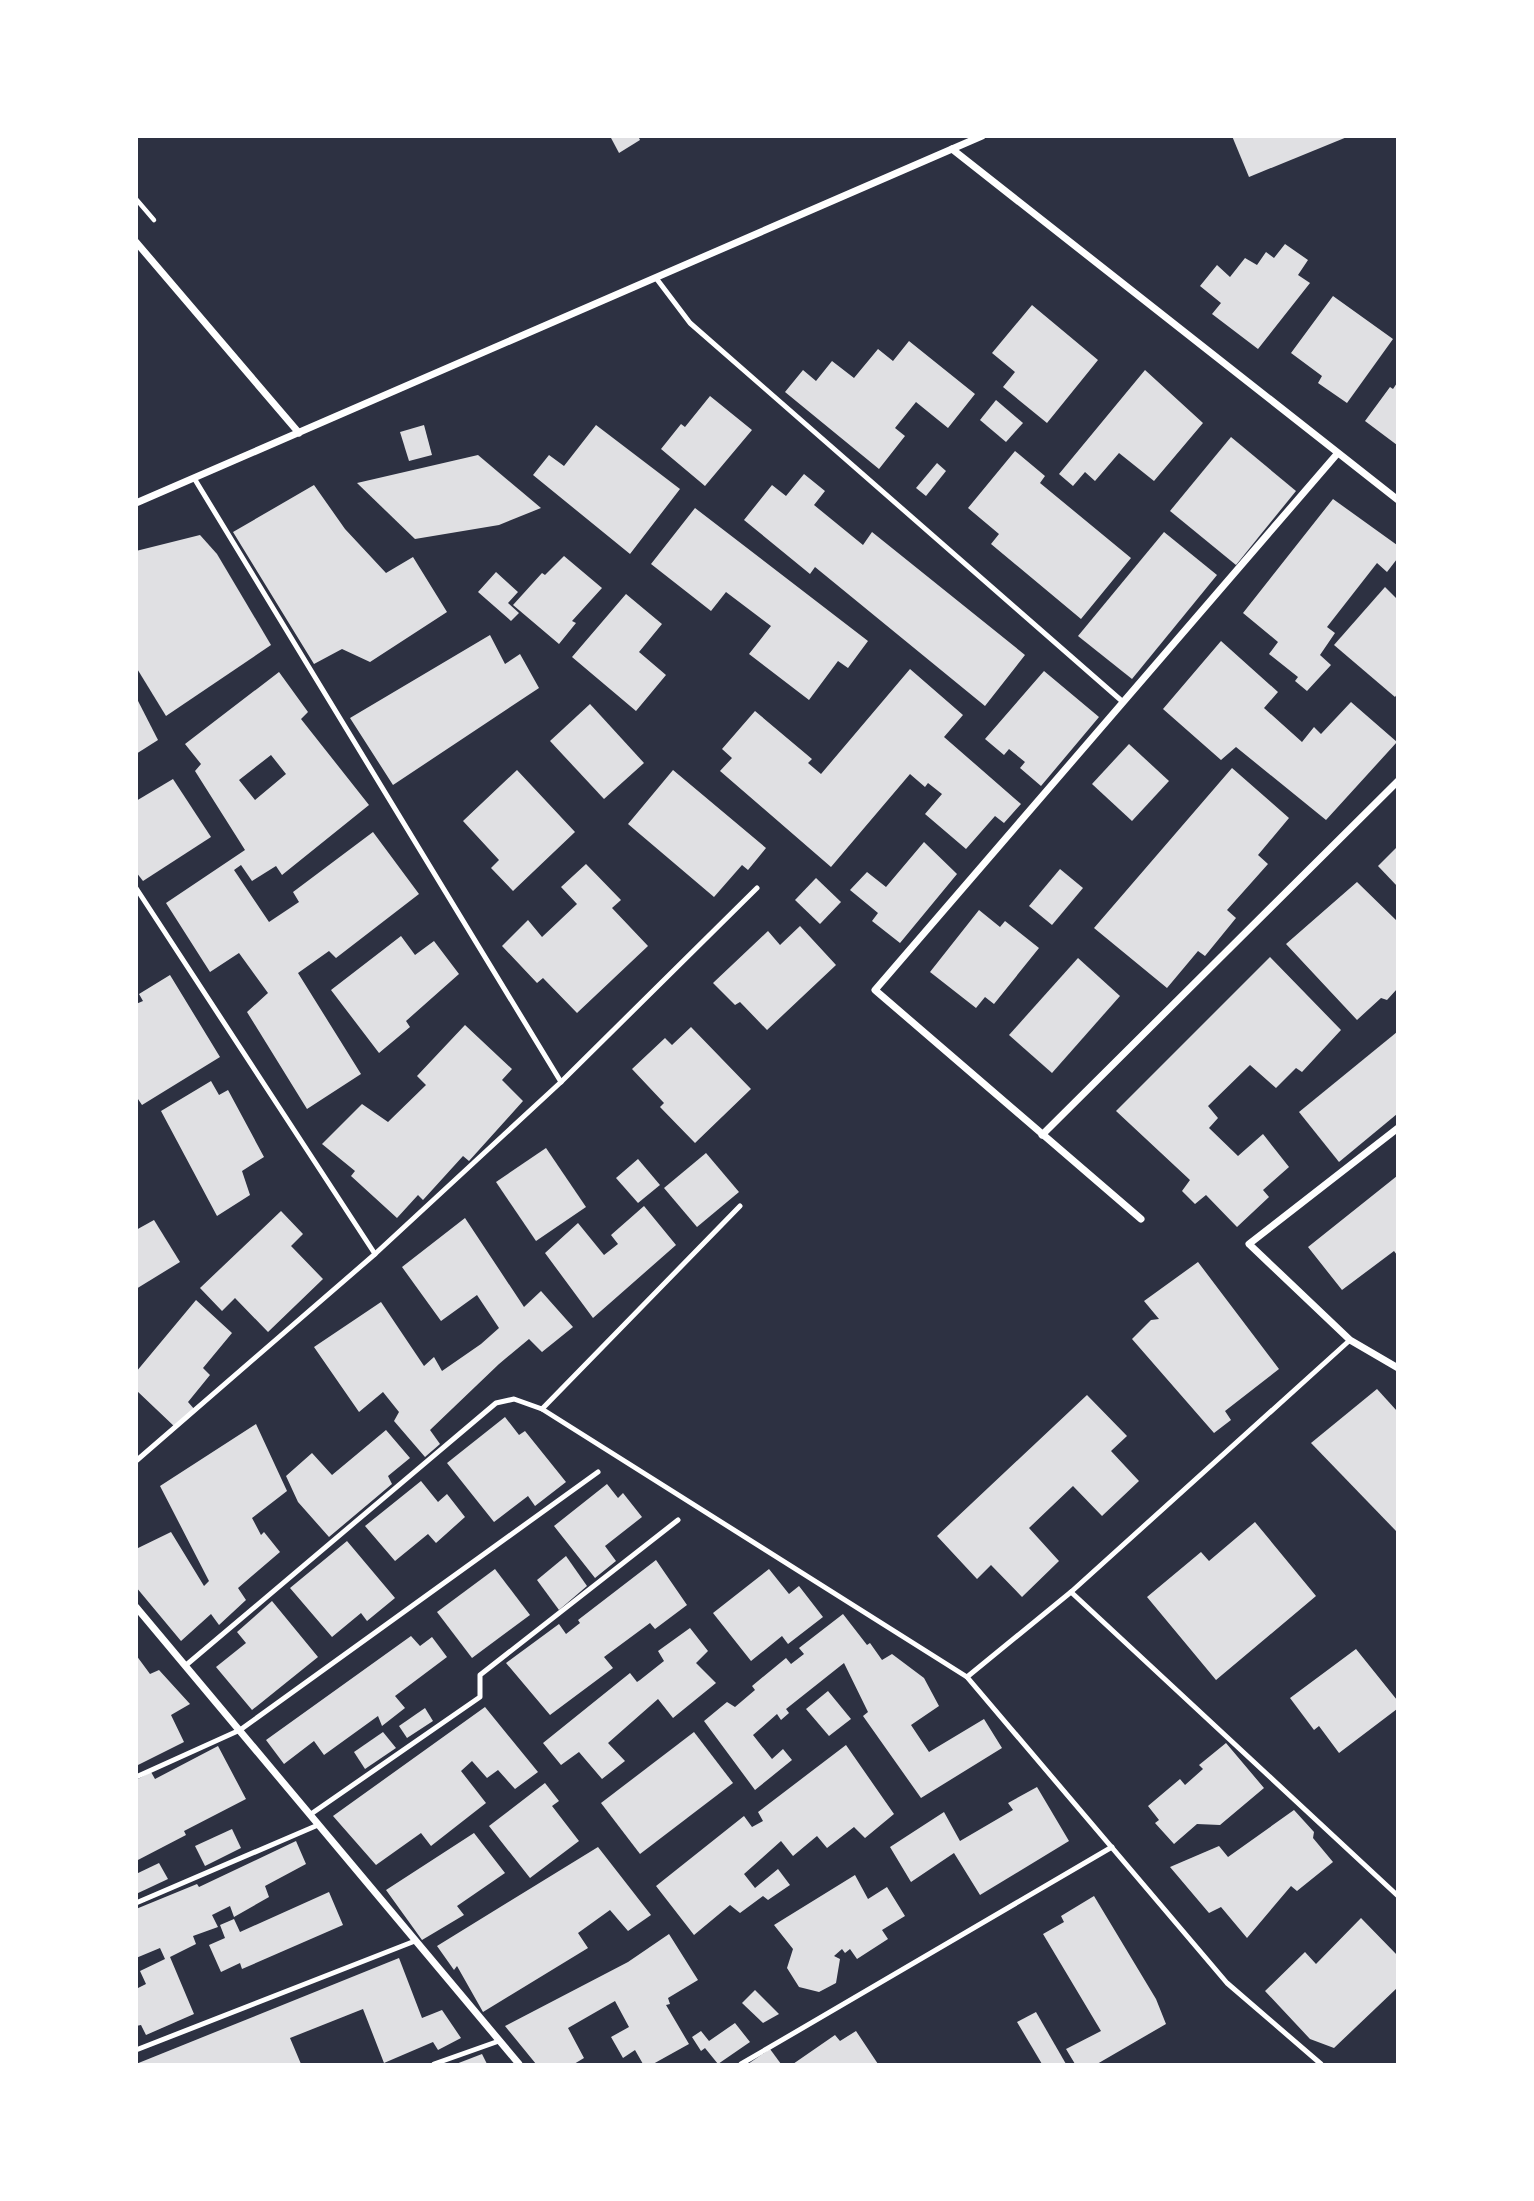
<svg xmlns="http://www.w3.org/2000/svg" width="1534" height="2201" font-family="'Zilla Slab',serif">
<rect width="100%" height="100%" fill="#2d3142"/>
<g fill="#e0e0e3" fill-rule="evenodd">
<polygon points="610,136 638,136 640,140 619,153"/>
<polygon points="1232,136 1347,136 1347,137 1249,177"/>
<polygon points="1285,244 1308,260 1298,275 1310,283 1258,349 1212,314 1221,303 1200,286 1217,265 1230,277 1245,258 1257,265 1266,252 1274,258"/>
<polygon points="1333,296 1393,339 1347,403 1318,383 1322,376 1291,353"/>
<polygon points="1032,305 1098,360 1047,423 1003,387 1015,372 992,353"/>
<polygon points="909,341 975,394 948,428 916,402 895,428 905,436 879,469 785,392 803,370 816,381 832,361 854,378 878,349 893,361"/>
<polygon points="1145,370 1203,423 1154,481 1119,453 1095,481 1085,472 1073,486 1059,474"/>
<polygon points="1397,383 1397,445 1365,421 1390,387 1393,389"/>
<polygon points="710,396 752,430 705,486 661,449 681,424 685,427"/>
<polygon points="996,400 1023,423 1006,442 980,420"/>
<polygon points="424,425 432,455 409,461 400,432"/>
<polygon points="596,425 680,489 630,554 533,475 549,455 564,466"/>
<polygon points="1231,437 1296,491 1236,565 1170,511"/>
<polygon points="1015,451 1045,476 1040,483 1131,558 1081,619 991,544 999,534 968,508"/>
<polygon points="478,455 541,508 499,525 415,539 357,483"/>
<polygon points="937,463 946,471 926,496 916,488"/>
<polygon points="804,474 825,491 814,505 863,545 872,532 1025,655 985,706 815,567 810,574 744,520 772,485 786,496"/>
<polygon points="314,485 345,529 386,573 413,557 447,612 370,662 342,649 314,664 233,532"/>
<polygon points="1333,499 1397,545 1397,559 1387,572 1377,563 1327,627 1335,633 1320,655 1331,665 1307,691 1295,681 1298,677 1269,654 1278,642 1243,613"/>
<polygon points="695,508 868,641 848,668 838,661 809,700 749,654 771,626 726,592 711,611 651,564"/>
<polygon points="1164,532 1217,575 1132,679 1078,636"/>
<polygon points="200,535 217,554 271,645 166,716 136,667 136,551"/>
<polygon points="564,556 602,588 572,621 576,623 559,644 513,605 542,573 545,575"/>
<polygon points="496,572 518,592 508,603 519,613 511,621 478,592"/>
<polygon points="1385,587 1397,599 1397,694 1395,697 1334,645"/>
<polygon points="626,594 662,624 639,652 666,675 636,711 572,657"/>
<polygon points="490,635 505,664 520,654 539,688 393,785 350,718"/>
<polygon points="1221,641 1278,692 1264,708 1302,742 1314,727 1321,734 1351,702 1397,742 1326,820 1236,747 1221,760 1163,709"/>
<polygon points="910,669 963,715 944,737 1021,804 1004,823 995,816 966,849 925,814 942,794 928,783 925,787 910,774 831,867 720,771 732,758 722,749 755,711 812,759 808,763 821,774"/>
<polygon points="1044,671 1099,717 1041,786 1020,768 1025,762 1009,749 1004,755 985,739"/>
<path d="M279,672l29,40 -7,7 68,86 -87,70 -6,-9 -24,15 -11,-16 -7,5 35,52 30,-20 -6,-10 80,-60 46,62 -83,64 -7,-7 -31,22 63,101 -54,35 -60,-97 21,-19 -29,-40 -29,19 -44,-69 79,-53 -50,-79 6,-7 -16,-20zM271,755l15,19 -31,26 -16,-20z"/>
<polygon points="136,697 158,740 136,754"/>
<polygon points="590,704 644,763 604,799 550,741"/>
<polygon points="1129,744 1169,781 1132,821 1092,784"/>
<polygon points="1232,768 1289,818 1258,855 1268,864 1227,910 1236,918 1205,956 1198,951 1167,988 1094,928"/>
<polygon points="517,770 575,832 513,891 491,868 499,860 463,821"/>
<polygon points="673,770 766,848 748,870 742,865 714,897 628,824"/>
<polygon points="173,779 211,837 143,881 136,872 136,801"/>
<polygon points="924,842 957,874 900,943 872,921 878,913 850,890 867,872 886,887"/>
<polygon points="1397,847 1397,886 1378,866"/>
<polygon points="586,864 621,900 612,908 648,946 577,1013 543,978 537,983 502,946 528,920 542,937 577,904 561,887"/>
<polygon points="1060,869 1083,888 1052,925 1029,906"/>
<polygon points="816,878 841,902 820,924 795,900"/>
<polygon points="1357,882 1397,921 1397,989 1387,1000 1381,998 1357,1020 1286,944"/>
<polygon points="979,910 1000,927 1005,921 1039,948 994,1004 985,997 976,1008 930,972"/>
<polygon points="800,926 836,965 767,1030 740,1002 735,1005 713,983 768,931 780,945"/>
<polygon points="401,936 415,955 434,941 459,974 406,1021 410,1027 379,1053 331,990"/>
<polygon points="1270,957 1341,1030 1302,1072 1296,1068 1276,1088 1250,1065 1208,1106 1218,1118 1209,1128 1238,1156 1263,1134 1289,1167 1263,1190 1269,1197 1237,1227 1206,1195 1195,1204 1182,1191 1190,1180 1116,1111"/>
<polygon points="1078,958 1120,996 1052,1073 1009,1035"/>
<polygon points="170,975 220,1057 142,1105 136,1096 136,1004 143,1001 139,994"/>
<polygon points="465,1025 512,1069 502,1080 523,1101 469,1161 463,1156 423,1200 418,1195 397,1218 351,1176 355,1171 322,1144 362,1104 388,1122 426,1085 417,1076"/>
<polygon points="691,1027 751,1089 695,1143 660,1107 664,1103 632,1069 665,1038 672,1045"/>
<polygon points="1397,1032 1397,1114 1339,1162 1299,1112"/>
<polygon points="211,1081 219,1095 228,1090 264,1157 242,1171 250,1195 217,1216 161,1111"/>
<polygon points="546,1148 586,1207 536,1241 496,1182"/>
<polygon points="706,1153 739,1192 697,1227 664,1188"/>
<polygon points="638,1159 660,1185 638,1203 616,1178"/>
<polygon points="1397,1176 1397,1255 1394,1251 1342,1290 1308,1247"/>
<polygon points="644,1206 676,1245 593,1318 545,1253 578,1223 604,1255 618,1244 611,1235"/>
<polygon points="281,1211 303,1234 291,1246 323,1279 268,1332 235,1298 222,1311 200,1288"/>
<polygon points="465,1218 524,1307 541,1291 573,1327 542,1352 529,1339 499,1364 430,1430 440,1444 425,1457 394,1421 399,1412 383,1392 359,1412 314,1347 381,1302 424,1366 434,1357 442,1371 481,1344 499,1328 477,1295 441,1321 402,1267"/>
<polygon points="154,1220 180,1262 136,1289 136,1230"/>
<polygon points="1198,1262 1279,1369 1225,1411 1231,1420 1214,1433 1132,1339 1151,1320 1159,1319 1144,1301"/>
<polygon points="196,1300 232,1333 203,1368 210,1375 188,1402 195,1410 176,1428 136,1390 136,1372"/>
<polygon points="1377,1389 1397,1411 1397,1532 1311,1443"/>
<polygon points="1087,1395 1127,1436 1111,1451 1139,1481 1102,1516 1073,1486 1029,1528 1059,1561 1022,1597 991,1565 977,1579 937,1536"/>
<polygon points="505,1417 519,1435 525,1431 566,1482 535,1506 528,1496 494,1522 447,1463"/>
<polygon points="256,1424 287,1491 252,1518 261,1535 264,1532 280,1552 238,1588 246,1600 219,1625 211,1614 181,1641 136,1587 136,1549 171,1532 204,1586 209,1581 160,1486"/>
<polygon points="386,1430 410,1458 388,1476 392,1484 329,1537 298,1502 286,1476 312,1453 332,1475"/>
<polygon points="421,1481 438,1502 447,1494 465,1517 436,1543 428,1534 395,1561 365,1526"/>
<polygon points="607,1484 618,1498 623,1493 642,1517 605,1546 616,1561 595,1578 554,1526"/>
<polygon points="1255,1522 1316,1596 1216,1680 1147,1597 1201,1552 1209,1561"/>
<polygon points="347,1541 395,1598 367,1621 361,1613 332,1637 290,1588"/>
<polygon points="566,1556 587,1586 559,1610 537,1580"/>
<polygon points="656,1560 687,1605 655,1629 650,1623 604,1657 613,1668 550,1715 506,1663 559,1624 566,1634 580,1623 578,1620"/>
<polygon points="495,1569 530,1615 472,1658 437,1612"/>
<polygon points="769,1569 789,1594 799,1586 823,1617 788,1644 782,1636 751,1661 713,1613"/>
<polygon points="272,1601 318,1657 252,1710 216,1667 246,1643 237,1632"/>
<polygon points="843,1614 867,1645 870,1643 882,1660 892,1654 924,1678 939,1706 911,1725 929,1752 984,1719 1002,1748 921,1798 863,1716 868,1712 844,1663 786,1709 789,1713 781,1720 777,1714 753,1735 772,1759 783,1749 792,1760 755,1790 704,1721 727,1702 735,1707 755,1690 752,1686 786,1658 791,1664 804,1654 799,1648"/>
<polygon points="690,1628 708,1651 696,1663 716,1683 673,1718 658,1699 608,1743 625,1761 602,1779 579,1752 561,1765 543,1743 630,1673 637,1682 640,1680 664,1661 658,1651"/>
<polygon points="411,1636 420,1646 432,1637 447,1657 395,1696 405,1708 382,1726 378,1716 324,1755 314,1741 284,1764 266,1740"/>
<polygon points="1356,1649 1397,1700 1397,1709 1339,1753 1319,1726 1314,1730 1290,1698"/>
<polygon points="136,1655 150,1674 159,1670 190,1704 171,1715 184,1742 136,1766"/>
<polygon points="828,1691 851,1719 829,1736 806,1709"/>
<polygon points="485,1707 538,1772 515,1789 498,1770 487,1778 472,1761 461,1771 486,1803 431,1846 421,1833 376,1865 333,1816"/>
<polygon points="425,1708 433,1721 407,1738 399,1726"/>
<polygon points="383,1732 396,1748 365,1769 354,1752"/>
<polygon points="694,1732 733,1783 640,1854 601,1803"/>
<polygon points="1226,1743 1264,1788 1220,1825 1197,1824 1174,1844 1155,1823 1159,1820 1148,1806 1180,1779 1185,1785 1203,1769 1199,1765"/>
<polygon points="846,1745 894,1814 865,1838 854,1827 827,1848 817,1836 793,1856 781,1841 744,1874 755,1888 778,1869 790,1885 768,1900 763,1896 740,1913 730,1905 694,1935 656,1886 744,1816 752,1827 763,1821 758,1812"/>
<polygon points="218,1746 246,1799 184,1831 186,1835 136,1861 136,1780 151,1772 155,1779"/>
<polygon points="545,1783 559,1801 552,1806 579,1841 530,1878 489,1826"/>
<polygon points="1037,1787 1069,1841 980,1895 954,1853 911,1882 890,1847 944,1812 960,1841 1013,1810 1008,1803"/>
<polygon points="1294,1810 1314,1832 1313,1838 1333,1862 1297,1891 1291,1886 1247,1938 1221,1907 1209,1913 1170,1867 1219,1846 1228,1857"/>
<polygon points="232,1829 241,1848 205,1866 195,1846"/>
<polygon points="474,1833 505,1873 457,1906 464,1915 422,1940 386,1890"/>
<polygon points="296,1841 306,1864 265,1886 269,1897 234,1917 230,1906 212,1915 218,1927 193,1936 196,1944 170,1957 194,2014 146,2035 141,2025 136,2026 136,1989 146,1984 140,1971 165,1959 160,1948 136,1958 136,1909 197,1884 199,1887"/>
<polygon points="598,1847 651,1915 628,1931 610,1910 578,1933 588,1948 483,2012 457,1966 454,1970 437,1946"/>
<polygon points="159,1863 168,1879 136,1894 136,1874"/>
<polygon points="855,1875 868,1899 887,1887 905,1916 882,1930 888,1939 857,1959 850,1949 845,1953 842,1949 834,1956 840,1959 836,1983 819,1992 799,1987 787,1968 793,1949 774,1925"/>
<polygon points="329,1892 343,1925 242,1969 240,1963 221,1972 209,1945 225,1938 220,1925 234,1919 240,1932"/>
<polygon points="1094,1896 1156,1999 1166,2024 1097,2064 1075,2064 1066,2049 1101,2031 1043,1934 1064,1922 1061,1916"/>
<polygon points="1361,1918 1397,1955 1397,1988 1334,2048 1310,2039 1265,1991 1305,1952 1316,1964"/>
<polygon points="669,1934 698,1980 668,1998 670,2004 666,2005 689,2044 653,2064 643,2064 635,2050 623,2058 611,2037 629,2027 615,2001 568,2028 584,2058 574,2064 536,2064 505,2026 628,1962"/>
<polygon points="399,1958 422,2018 442,2010 461,2038 438,2050 433,2042 384,2063 363,2009 290,2038 301,2064 136,2064"/>
<polygon points="755,1990 779,2014 763,2023 742,2003"/>
<polygon points="1036,2012 1066,2064 1042,2064 1017,2022"/>
<polygon points="735,2023 750,2042 718,2064 705,2048 701,2051 692,2037 701,2031 709,2041"/>
<polygon points="856,2031 878,2064 793,2064 835,2035 840,2041"/>
<polygon points="770,2049 781,2064 748,2064"/>
<polygon points="482,2054 487,2064 456,2064"/>
</g>
<g fill="none" stroke-linecap="round" stroke-linejoin="round">
<polyline stroke="#fff" stroke-width="4.5" points="136,199 154,220"/>
<g stroke="#fff" stroke-width="5">
<polyline points="656,278 690,323 1123,702"/>
<polyline points="194,478 561,1082"/>
<polyline points="136,888 375,1254"/>
<polyline points="542,1409 967,1677"/>
<polyline points="136,1461 375,1254 561,1082 757,888"/>
<polyline points="1071,1592 1398,1896"/>
<polyline points="185,1666 496,1403 514,1399 542,1409 740,1206"/>
<polyline points="136,1777 240,1730 598,1472"/>
<polyline points="311,1814 480,1697 480,1675 678,1520"/>
<polyline points="136,1903 318,1825"/>
<polyline points="136,2050 415,1941"/>
<polyline points="434,2064 499,2041"/>
<polyline points="741,2064 1112,1847"/>
<polyline points="1321,2064 1227,1983 967,1677 1071,1592 1350,1340"/>
</g>
<g stroke="#fff" stroke-width="7">
<polyline points="952,149 1398,500"/>
<polyline points="136,242 299,433"/>
<polyline points="136,503 982,136"/>
<polyline points="1398,1128 1249,1244 1350,1340 1398,1368"/>
<polyline points="1042,1135 1398,781"/>
<polyline points="1141,1219 875,990 1337,454"/>
<polyline points="136,1607 519,2064"/>
</g>
</g>
<rect width="1534" height="2201" fill="none" stroke="#ffffff" stroke-width="276"/>
</svg>
